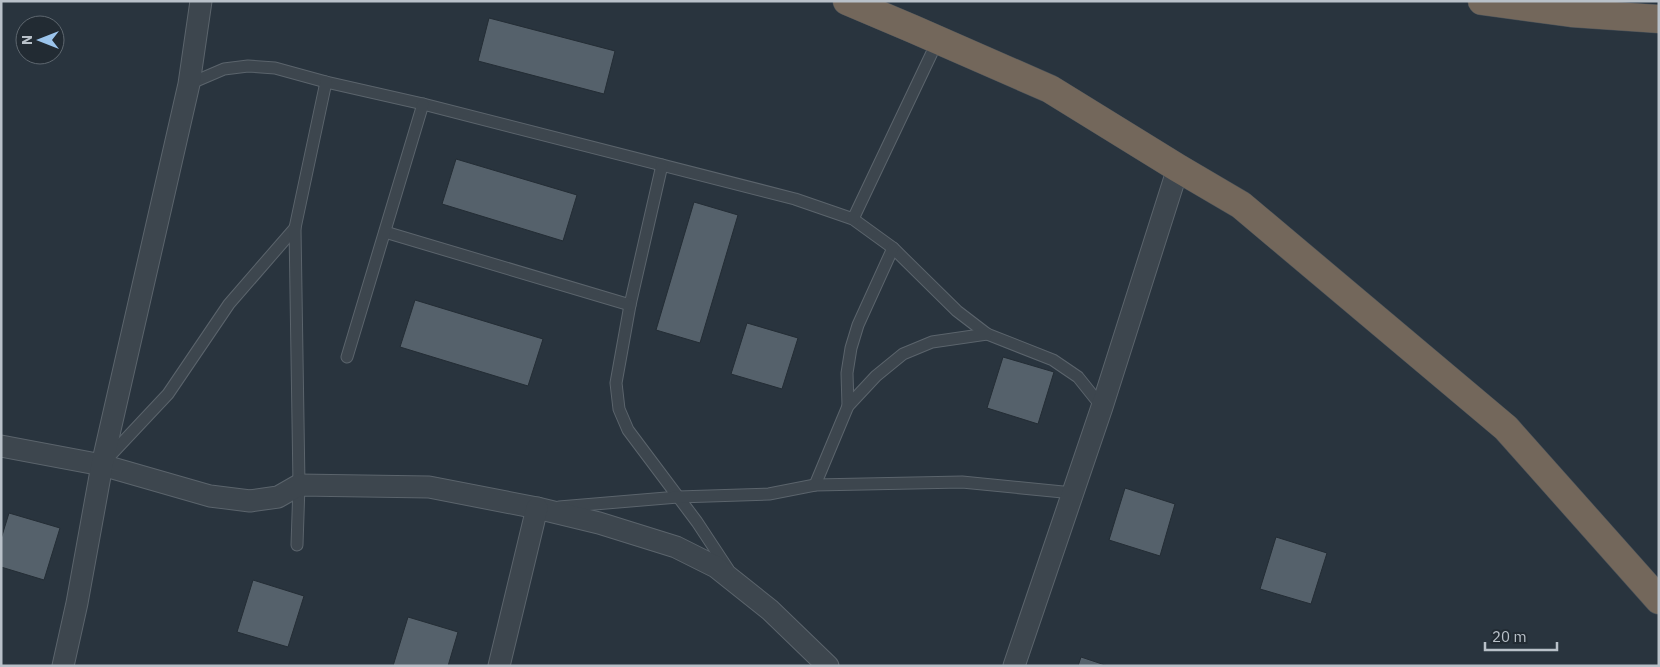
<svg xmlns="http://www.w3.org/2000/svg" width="1660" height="667" font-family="'IBM Plex Sans',sans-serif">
<rect width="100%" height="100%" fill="#29343e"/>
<g fill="#55616b" stroke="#242d35">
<polygon points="489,18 615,51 604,94 478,61"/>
<polygon points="456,159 577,195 563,241 442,204"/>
<polygon points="694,202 738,215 700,343 656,330"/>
<polygon points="415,300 543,339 528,386 400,347"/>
<polygon points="747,323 798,338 782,389 731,374"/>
<polygon points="1003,357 1054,372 1038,424 987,408"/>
<polygon points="1125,488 1175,504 1160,556 1109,540"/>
<polygon points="9,513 60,528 44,580 1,567 1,539"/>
<polygon points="1276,537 1327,553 1311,604 1260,589"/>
<polygon points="253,580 304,596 288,647 237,632"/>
<polygon points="408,617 458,632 448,666 393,666"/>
<polygon points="1081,657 1108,666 1078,666"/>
</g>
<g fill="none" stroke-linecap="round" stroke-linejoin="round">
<defs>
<g id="lane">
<polyline points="189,84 224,69 248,66 275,68 326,82 423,104 795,199 853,219 893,248 957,311 987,334 1053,360 1078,377 1102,407"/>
<polyline points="662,165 630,305 616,383 619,409 628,430 697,522 728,569"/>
<polyline points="853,219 938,40"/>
<polyline points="385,232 630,305"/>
<polyline points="347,357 423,104"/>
<polyline points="848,406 847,373 851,348 858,325 893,248"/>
<polyline points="106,460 168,394 229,304 295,228"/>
<polyline points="815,485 848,406 876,376 903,354 932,342 987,334"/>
<polyline points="559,507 678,497 769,494 815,485 962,482 1073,493"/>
<polyline points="297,545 299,485 295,228 326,82"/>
</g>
<g id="street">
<polyline points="1,446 102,465 210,496 250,501 278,497 299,485 429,487 537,508 599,523 676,547 716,567 770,610 828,666"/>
<polyline points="63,666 77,603 102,465 189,84 201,1"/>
<polyline points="499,666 537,508"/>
<polyline points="1014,666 1102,407 1178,168"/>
</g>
<g id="highway">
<polyline points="847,1 913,29 1050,89 1178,168 1241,205 1506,428 1659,600"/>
<polyline points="1482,1 1571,13 1659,19"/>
</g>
</defs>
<use href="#lane" stroke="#5b646c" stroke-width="13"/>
<use href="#street" stroke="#5b646c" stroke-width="23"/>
<use href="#highway" stroke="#485159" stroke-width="29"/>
<use href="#lane" stroke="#3d464e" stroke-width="11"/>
<use href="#street" stroke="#3d464e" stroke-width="21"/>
<use href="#highway" stroke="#73675b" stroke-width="28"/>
</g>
<rect width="1660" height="667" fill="none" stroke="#b9c1c9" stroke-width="5"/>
<g transform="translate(40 40) rotate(270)"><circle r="24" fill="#222b33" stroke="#5e676f"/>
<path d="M0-4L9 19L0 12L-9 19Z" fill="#9bc4ec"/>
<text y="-8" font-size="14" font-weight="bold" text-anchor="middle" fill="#b9c1c9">N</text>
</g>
<path d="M1485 642v8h72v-8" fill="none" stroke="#b9c1c9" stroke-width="2.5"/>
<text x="1492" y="642" font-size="15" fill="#b9c1c9" stroke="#222b33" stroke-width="4" paint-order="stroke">20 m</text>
</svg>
